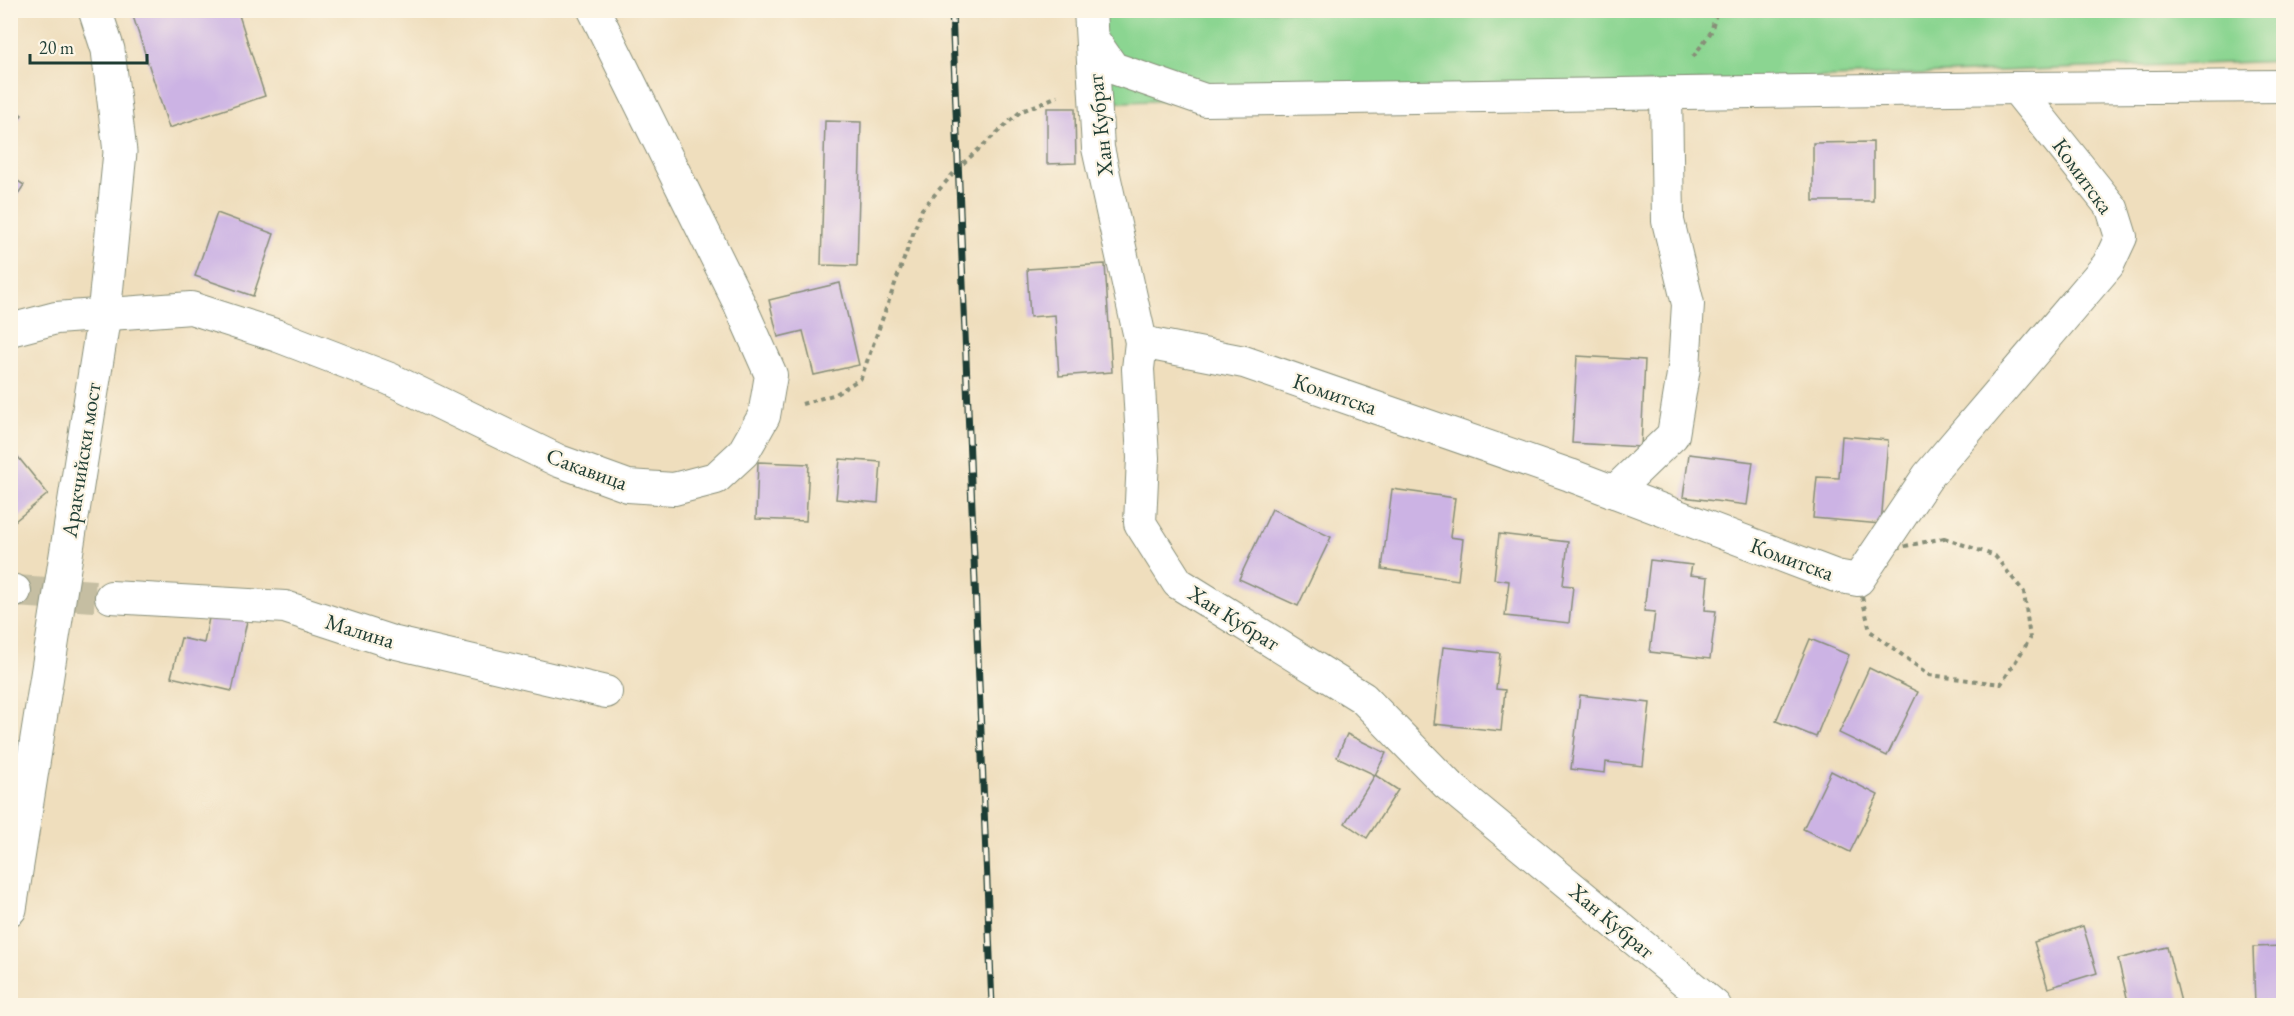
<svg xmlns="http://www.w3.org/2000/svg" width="2294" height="1016" font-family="'EB Garamond',serif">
<rect width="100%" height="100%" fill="#fcf5e5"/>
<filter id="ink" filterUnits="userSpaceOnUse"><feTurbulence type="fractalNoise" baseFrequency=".0167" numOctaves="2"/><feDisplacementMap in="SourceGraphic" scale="12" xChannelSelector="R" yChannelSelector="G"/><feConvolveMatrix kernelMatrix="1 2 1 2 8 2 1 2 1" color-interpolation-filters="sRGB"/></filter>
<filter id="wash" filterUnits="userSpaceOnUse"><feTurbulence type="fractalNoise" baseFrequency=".008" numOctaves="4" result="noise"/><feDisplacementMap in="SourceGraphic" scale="24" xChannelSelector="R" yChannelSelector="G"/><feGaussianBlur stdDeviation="1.35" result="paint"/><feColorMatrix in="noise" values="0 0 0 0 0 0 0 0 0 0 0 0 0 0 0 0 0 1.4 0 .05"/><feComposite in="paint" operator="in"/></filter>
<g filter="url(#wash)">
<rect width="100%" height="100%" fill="#efdebd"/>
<polygon fill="#8bd591" stroke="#558962" stroke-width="1.5" points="2283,10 2284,61 1095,103 1090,11"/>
<g id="blocks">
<g fill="#ccb3e4">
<polygon points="131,10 247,10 248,12 239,15 265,96 169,128"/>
<polygon points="10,106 22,115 10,131"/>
<polygon points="1047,108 1075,108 1076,163 1047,164"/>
<polygon points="825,121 861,122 857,266 821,265"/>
<polygon points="1873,142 1873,201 1813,201 1813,143"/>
<polygon points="10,176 24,185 10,206"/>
<polygon points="217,213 274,234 253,296 195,276"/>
<polygon points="1105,264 1112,372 1059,376 1055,315 1030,317 1027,269"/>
<polygon points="840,283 859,365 814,375 803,331 778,337 769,300"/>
<polygon points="1577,356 1645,360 1641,447 1572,443"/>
<polygon points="1842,436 1888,440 1881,524 1813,518 1817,477 1839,478"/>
<polygon points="10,447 48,494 10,525"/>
<polygon points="1689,454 1753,462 1747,505 1683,497"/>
<polygon points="840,459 881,462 878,503 836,499"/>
<polygon points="758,462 809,464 806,521 756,519"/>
<polygon points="1392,489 1455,498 1450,537 1463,539 1458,580 1382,569"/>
<polygon points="1272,509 1331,537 1298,606 1239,579"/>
<polygon points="1499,534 1568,542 1563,585 1573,586 1569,623 1505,616 1509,581 1494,579"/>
<polygon points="1650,560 1692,565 1690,575 1708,577 1705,610 1716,611 1710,659 1650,652 1655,612 1644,611"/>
<polygon points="210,613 247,621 232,691 171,677 181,638 204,643"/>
<polygon points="1810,639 1849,655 1816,737 1776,721"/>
<polygon points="1443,647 1500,653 1496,689 1505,690 1501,731 1434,724"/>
<polygon points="1869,668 1918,692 1887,756 1839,733"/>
<polygon points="1580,695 1650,703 1643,766 1606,762 1605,773 1571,769"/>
<polygon points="1347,734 1386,753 1375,775 1337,757"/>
<polygon points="1831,771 1878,795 1850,852 1803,829"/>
<polygon points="1375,775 1398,790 1367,838 1345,823"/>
<polygon points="2083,926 2097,973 2048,988 2034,942"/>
<polygon points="2284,946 2284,1006 2255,1006 2253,947"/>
<polygon points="2167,947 2182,1006 2129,1006 2118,959"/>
</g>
</g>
</g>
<g filter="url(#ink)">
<use href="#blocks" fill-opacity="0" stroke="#878e78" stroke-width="1.5"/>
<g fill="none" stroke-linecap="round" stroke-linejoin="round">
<polyline stroke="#c5bea2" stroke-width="32" stroke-dasharray="32 16" stroke-linecap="butt" points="15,591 111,597"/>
<defs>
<g id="minor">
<polyline points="1090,10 1098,148 1141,342 1138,369 1143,458 1140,523 1178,583 1363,698 1447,784 1715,1006"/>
<polyline points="1092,38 1113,68 1205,100 2016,88 2284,86"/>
<polyline points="10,330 56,318 191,308 278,336 390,379 559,461 628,486 674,489 716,478 743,453 764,416 771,375 740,305 594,10"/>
<polyline points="1141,342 1244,362 1570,475 1836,576 1858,580 1928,476 2108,265 2121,237 2112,208 2016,88"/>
<polyline points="1614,492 1673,435 1684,368 1688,304 1668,221 1666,93"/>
<polyline points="10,590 15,591"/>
<polyline points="111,597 285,607 392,642 606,692"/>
</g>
<polyline id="secondary" points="10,909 104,315 120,152 108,50 95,10"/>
</defs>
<use href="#minor" stroke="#878e78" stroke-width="34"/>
<use href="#secondary" stroke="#878e78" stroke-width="35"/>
<g stroke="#878e78" stroke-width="4" stroke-dasharray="4.5 4.5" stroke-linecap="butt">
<polyline points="1693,57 1711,32 1717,10"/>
<polyline points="802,404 836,394 861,378 922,209 959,167 1020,112 1058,96"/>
<polygon points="1944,538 1995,556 2024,592 2030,639 2001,684 1929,675 1870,631 1858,580 1891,549"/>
</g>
<use href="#minor" stroke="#fff" stroke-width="32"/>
<use href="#secondary" stroke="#fff" stroke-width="33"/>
<defs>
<polyline id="rail" points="952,10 992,1006"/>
</defs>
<use href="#rail" stroke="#1f3d34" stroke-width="7"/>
<use href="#rail" stroke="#fcf5e5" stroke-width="4.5" stroke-dasharray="14" stroke-linecap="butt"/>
</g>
</g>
<g text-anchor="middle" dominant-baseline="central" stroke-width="4.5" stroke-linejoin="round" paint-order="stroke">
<g font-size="22" fill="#1f3d34" stroke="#fcf5e5">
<text transform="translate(1100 125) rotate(-96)">Хан Кубрат</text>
<text transform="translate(2083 176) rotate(54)">Комитска</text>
<text transform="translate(1335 394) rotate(19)">Комитска</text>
<text transform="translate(81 460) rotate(-81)">Аракчийски мост</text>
<text transform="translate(587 469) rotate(20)">Сакавица</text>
<text transform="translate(1792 559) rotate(20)">Комитска</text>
<text transform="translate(1234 618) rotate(32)">Хан Кубрат</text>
<text transform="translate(360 631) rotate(17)">Малина</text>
<text transform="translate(1612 921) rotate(40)">Хан Кубрат</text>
</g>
</g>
<rect width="2294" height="1016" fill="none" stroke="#fcf5e5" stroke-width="36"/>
<path d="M30 54v9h117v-9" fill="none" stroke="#1f3d34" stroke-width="3"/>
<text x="39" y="54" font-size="18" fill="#1f3d34" stroke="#fcf5e5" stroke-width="4.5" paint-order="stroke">20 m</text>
</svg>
